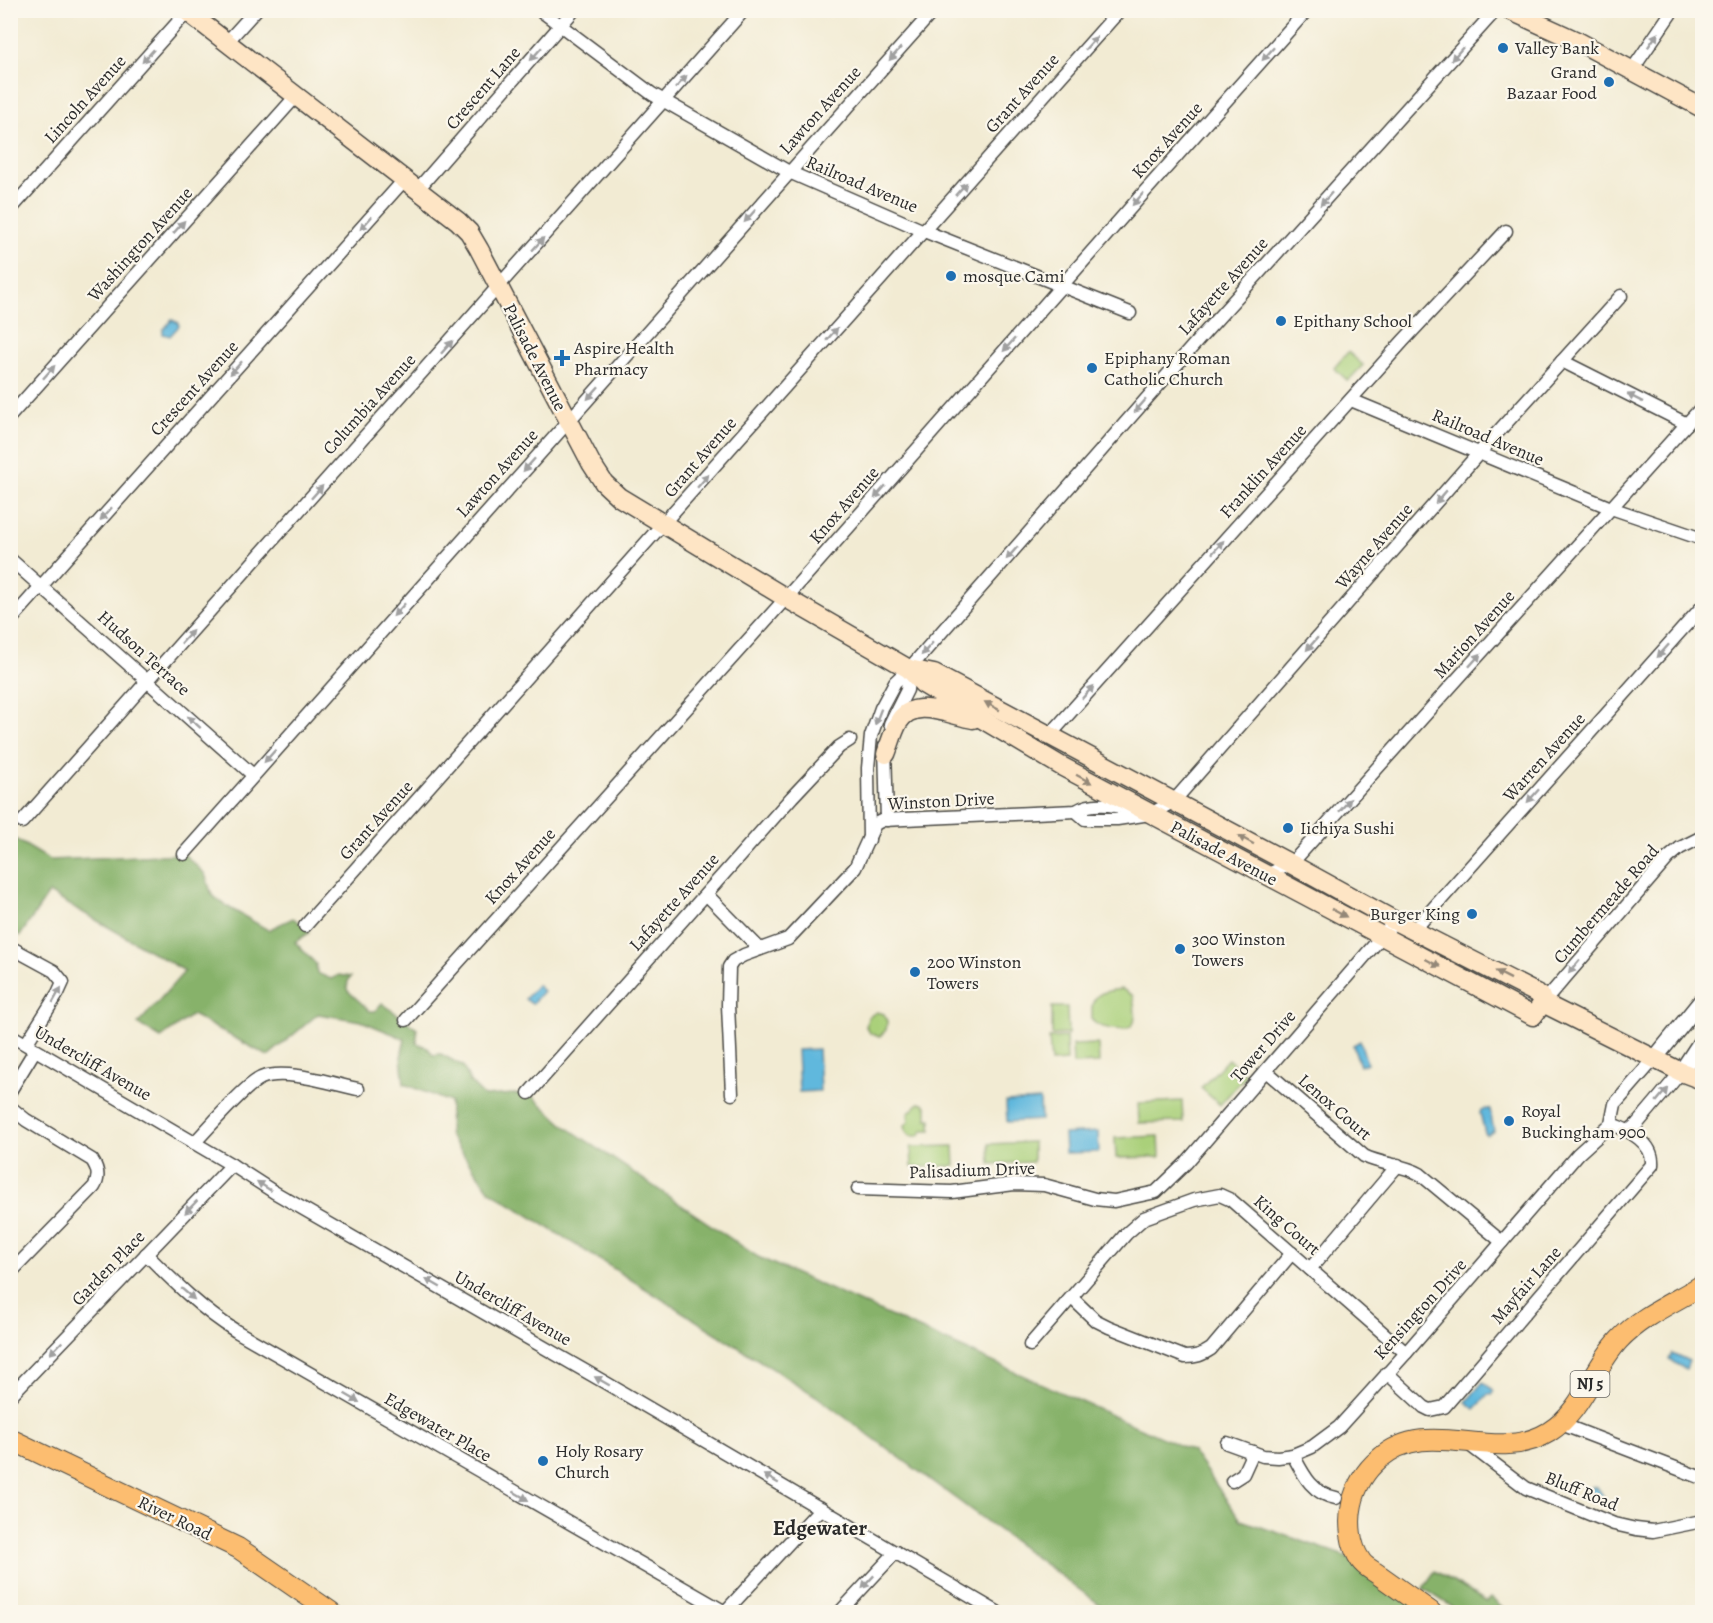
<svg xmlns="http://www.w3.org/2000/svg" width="1713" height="1623" font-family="Alegreya,serif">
<rect width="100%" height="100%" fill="#fbf7ec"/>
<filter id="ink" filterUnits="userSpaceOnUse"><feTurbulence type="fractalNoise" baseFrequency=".0167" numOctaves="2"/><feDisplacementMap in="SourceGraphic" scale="12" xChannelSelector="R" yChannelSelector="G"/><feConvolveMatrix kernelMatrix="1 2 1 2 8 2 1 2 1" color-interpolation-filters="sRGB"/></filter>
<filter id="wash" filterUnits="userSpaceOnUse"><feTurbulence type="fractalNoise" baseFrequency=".008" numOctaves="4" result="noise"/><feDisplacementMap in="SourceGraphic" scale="24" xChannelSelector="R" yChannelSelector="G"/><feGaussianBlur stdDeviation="1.35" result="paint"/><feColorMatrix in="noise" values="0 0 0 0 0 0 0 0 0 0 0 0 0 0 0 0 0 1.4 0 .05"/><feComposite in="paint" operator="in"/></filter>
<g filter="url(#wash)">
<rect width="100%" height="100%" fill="#f2ebd3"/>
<g fill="#aad07a" stroke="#6a7e52" stroke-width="1.5">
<polygon points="1348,352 1363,365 1348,381 1334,368"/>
<path d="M1122,989l11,7c1,8 4,21 0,28 -6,10 -31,4 -38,-1 -4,-3 -3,-5 -3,-9 -2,-21 12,-23 30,-25z"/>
<polygon points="1052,1007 1067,1007 1068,1034 1052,1035"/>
<polygon points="876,1012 884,1014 887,1021 886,1030 879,1037 870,1033 866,1027 868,1018"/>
<polygon points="1066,1037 1067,1061 1051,1062 1049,1038"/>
<polygon points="1098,1044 1099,1063 1073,1064 1072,1045"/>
<polygon points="1228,1059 1246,1075 1220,1105 1201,1088"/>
<polygon points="1182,1101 1183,1122 1139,1123 1138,1103"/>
<polygon points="919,1103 924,1103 927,1108 927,1119 931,1119 931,1130 923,1130 919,1136 910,1136 906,1131 905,1125 909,1122 908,1114"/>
<polygon points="1159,1136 1160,1157 1116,1158 1115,1138"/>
<polygon points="1033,1142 1033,1162 990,1164 989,1144"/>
<polygon points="954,1146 955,1166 912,1167 911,1147"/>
</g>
<g fill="#87b26a" stroke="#596e4a" stroke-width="1.5">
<polygon points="10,836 50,860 184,854 205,874 212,895 228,907 268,930 293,918 305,926 309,933 295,942 316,964 317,973 331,979 339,975 351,977 348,981 347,990 370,1011 375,1011 382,1003 417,1029 417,1043 428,1048 433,1055 441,1054 463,1066 470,1082 484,1096 529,1093 565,1126 758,1257 1192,1451 1241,1520 1362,1562 1431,1612 1110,1612 816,1396 490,1191 449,1135 450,1102 404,1084 401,1057 405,1039 361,1021 318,1014 268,1056 192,1015 161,1038 138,1024 185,971 49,893 20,936 11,931"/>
<polygon points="1435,1571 1487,1602 1491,1598 1507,1612 1460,1612 1423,1588"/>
</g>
<g fill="#60b8dd" stroke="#467284" stroke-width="1.5">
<polygon points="172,320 179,323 179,326 170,336 163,334 163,330"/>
<polygon points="537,985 543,991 532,1004 525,999"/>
<polygon points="1360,1041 1367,1063 1360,1066 1353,1045"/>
<polygon points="818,1049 820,1091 799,1092 797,1050"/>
<polygon points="1040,1100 1041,1120 1007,1122 1006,1102"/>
<polygon points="1487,1109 1490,1110 1494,1131 1487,1135 1485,1133 1480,1113 1481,1110"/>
<polygon points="1098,1132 1099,1152 1065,1153 1064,1134"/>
<polygon points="1672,1353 1689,1361 1686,1369 1669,1360"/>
<polygon points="1483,1382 1494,1391 1491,1395 1489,1394 1475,1409 1466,1402"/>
<polygon points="1592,1486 1597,1487 1604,1497 1602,1503 1594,1500 1590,1491"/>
</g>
</g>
<g filter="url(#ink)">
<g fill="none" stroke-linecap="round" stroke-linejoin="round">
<defs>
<g id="minor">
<polyline points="540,10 652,94 789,172 924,231 1130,313"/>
<polyline points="227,42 256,10"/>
<polyline points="1632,70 1673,10"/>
<polyline points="418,189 574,10"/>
<polyline points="10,210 187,12"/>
<polyline points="1562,361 1687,424"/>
<polyline points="1351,400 1611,508 1702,539"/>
<polyline points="10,416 297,95"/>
<polyline points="10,559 253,775"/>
<polyline points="10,621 405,179"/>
<polyline points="890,724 907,690 909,669"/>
<polyline points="1049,736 1403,341 1506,231"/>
<polyline points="885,746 887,820"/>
<polyline points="1076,811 1085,819 1117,819 1150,814 1173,802 1479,453 1621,296"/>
<polyline points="22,822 744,10"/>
<polyline points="869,840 868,768 871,736 881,708 895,682 909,669 1200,338 1496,10"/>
<polyline points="184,854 934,10"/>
<polyline points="1266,875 1291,864 1702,407"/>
<polyline points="706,894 760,949"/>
<polyline points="305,926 1120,10"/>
<polyline points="1413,931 1702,607"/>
<polyline points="10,947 54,971 63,982 58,993 26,1044"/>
<polyline points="1543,1003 1668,858 1680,848 1702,837"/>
<polyline points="406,1020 786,598 1140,197 1307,10"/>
<polyline points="10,1035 232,1165 274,1192 606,1383 997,1612"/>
<path d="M1266,1071l98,85c18,9 38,8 56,18l82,68"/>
<polyline points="10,1091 35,1050"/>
<polyline points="529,1093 792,797 839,747 850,740"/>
<path d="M732,1094l-4,-89 1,-38 4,-6 11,-6 44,-16 67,-71 20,-44 8,-4 193,-9c16,-10 37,-6 55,-2"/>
<path d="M10,1107l16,13 66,40c6,9 8,17 2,27l-84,86"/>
<polyline points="1630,1130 1637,1124 1681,1072"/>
<path d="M194,1143c15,-15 50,-57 67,-65 24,-10 72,6 97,11"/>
<polyline points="858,1189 952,1192 1014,1184 1044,1185 1095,1199 1114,1201 1156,1192 1186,1163 1395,921"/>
<path d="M146,1254c28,28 56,56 90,77l489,281 96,-104"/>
<polyline points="1310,1269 1398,1165"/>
<path d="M1072,1298l23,22 14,7 76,30c11,0 17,-2 26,-8l81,-96"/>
<polyline points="1030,1345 1126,1234 1144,1218 1194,1200 1220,1195 1231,1200 1406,1353"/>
<path d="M1387,1373l37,34 6,3 14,-3 208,-242c2,-22 -23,-35 -41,-41"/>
<polyline points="10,1396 232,1165"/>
<polyline points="1561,1424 1702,1478"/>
<polyline points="1227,1443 1263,1456 1278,1457 1293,1455 1312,1447 1339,1427 1406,1353 1578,1154 1611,1124 1615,1104 1655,1058"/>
<polyline points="1467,1443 1526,1488 1614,1524 1636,1529 1653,1531 1702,1521"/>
<path d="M1293,1455c10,19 19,39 43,43"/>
<polyline points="1232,1481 1243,1474 1253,1452"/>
<polyline points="840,1612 896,1552"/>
</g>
<g id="tertiary">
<polyline points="1655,1058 1702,1000"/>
<polyline points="1681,1072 1702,1040"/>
</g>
<g id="secondary">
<polyline points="185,10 458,221 469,232 479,249 591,463 604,483 619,497 786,598 909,669 923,684 1061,766 1533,1016 1543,1003"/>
<polyline points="1509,10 1579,42 1702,108"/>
<polyline points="909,669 934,674 1291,864 1395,921 1540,995 1543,1003 1681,1072 1702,1080"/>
<path d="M886,754c4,-10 7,-22 12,-31 15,-27 51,-8 75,-4"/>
</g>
<g id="primary">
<polyline points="10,1439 238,1548 331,1612"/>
<path d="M1431,1612c-17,-12 -35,-25 -52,-37 -5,-4 -14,-8 -18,-14 -11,-15 -13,-39 -9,-57 4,-18 13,-33 27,-45 51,-45 114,7 170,-27 35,-22 43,-63 70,-92 22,-24 56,-38 83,-55"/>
</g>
</defs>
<use href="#minor" stroke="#494844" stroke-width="15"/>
<use href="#tertiary" stroke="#494844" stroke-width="18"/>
<use href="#secondary" stroke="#494844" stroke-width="21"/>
<use href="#primary" stroke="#494844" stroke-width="22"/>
<use href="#minor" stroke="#fff" stroke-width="12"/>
<use href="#tertiary" stroke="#fff" stroke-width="15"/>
<use href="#secondary" stroke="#fee5c5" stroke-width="18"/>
<use href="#primary" stroke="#fcbd6f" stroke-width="20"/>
</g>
<defs><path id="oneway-solid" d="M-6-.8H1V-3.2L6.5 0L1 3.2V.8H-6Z" transform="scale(1.5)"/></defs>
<g fill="#a0a0a0">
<use href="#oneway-solid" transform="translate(1653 40) rotate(-55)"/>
<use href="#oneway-solid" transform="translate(1091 43) rotate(-48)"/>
<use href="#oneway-solid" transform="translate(536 54) rotate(131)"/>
<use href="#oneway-solid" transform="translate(895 54) rotate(132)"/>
<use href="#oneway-solid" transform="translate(1268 54) rotate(132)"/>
<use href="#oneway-solid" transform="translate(1457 54) rotate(132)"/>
<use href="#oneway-solid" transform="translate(148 56) rotate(132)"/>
<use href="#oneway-solid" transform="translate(681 82) rotate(-48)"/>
<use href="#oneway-solid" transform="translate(961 189) rotate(-48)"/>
<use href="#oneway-solid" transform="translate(1138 199) rotate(131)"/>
<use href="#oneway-solid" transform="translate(1326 199) rotate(132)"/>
<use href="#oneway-solid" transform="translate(750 216) rotate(132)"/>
<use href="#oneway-solid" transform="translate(366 223) rotate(132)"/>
<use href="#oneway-solid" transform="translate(179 227) rotate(-48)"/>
<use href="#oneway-solid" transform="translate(538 244) rotate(-48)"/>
<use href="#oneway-solid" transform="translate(832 334) rotate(-49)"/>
<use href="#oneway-solid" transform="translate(1009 345) rotate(132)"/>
<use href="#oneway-solid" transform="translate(447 347) rotate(-48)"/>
<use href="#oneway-solid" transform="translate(236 368) rotate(132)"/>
<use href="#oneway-solid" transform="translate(49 372) rotate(-48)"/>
<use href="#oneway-solid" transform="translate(593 393) rotate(132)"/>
<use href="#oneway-solid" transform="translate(1635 398) rotate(-153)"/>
<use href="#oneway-solid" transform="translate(1140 406) rotate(131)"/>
<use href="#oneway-solid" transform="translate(529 465) rotate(132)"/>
<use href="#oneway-solid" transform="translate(703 481) rotate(-49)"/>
<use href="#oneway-solid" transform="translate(317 492) rotate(-48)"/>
<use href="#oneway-solid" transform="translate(880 492) rotate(131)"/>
<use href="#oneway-solid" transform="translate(1441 497) rotate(131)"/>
<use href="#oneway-solid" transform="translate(106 514) rotate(132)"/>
<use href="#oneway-solid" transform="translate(1218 547) rotate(-48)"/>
<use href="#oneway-solid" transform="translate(1012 553) rotate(131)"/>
<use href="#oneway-solid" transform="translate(399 610) rotate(132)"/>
<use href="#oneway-solid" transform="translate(187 637) rotate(-48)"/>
<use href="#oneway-solid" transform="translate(1312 644) rotate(131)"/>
<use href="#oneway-solid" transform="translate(927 649) rotate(131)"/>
<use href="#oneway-solid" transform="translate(1663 651) rotate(132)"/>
<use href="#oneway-solid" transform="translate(1475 660) rotate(-48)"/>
<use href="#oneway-solid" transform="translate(1088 692) rotate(-48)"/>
<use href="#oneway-solid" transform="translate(878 717) rotate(111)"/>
<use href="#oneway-solid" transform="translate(194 722) rotate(-138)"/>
<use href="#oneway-solid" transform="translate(270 756) rotate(132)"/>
<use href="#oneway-solid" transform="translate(1533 796) rotate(132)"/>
<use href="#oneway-solid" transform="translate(1345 805) rotate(-48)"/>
<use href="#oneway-solid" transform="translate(1574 967) rotate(130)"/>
<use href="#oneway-solid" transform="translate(57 995) rotate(-60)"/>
<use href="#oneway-solid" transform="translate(1662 1095) rotate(-50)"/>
<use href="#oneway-solid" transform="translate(264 1186) rotate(-147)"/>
<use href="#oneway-solid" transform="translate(191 1207) rotate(134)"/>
<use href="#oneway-solid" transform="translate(433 1283) rotate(-150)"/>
<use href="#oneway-solid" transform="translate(188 1294) rotate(41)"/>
<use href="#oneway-solid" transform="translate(56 1348) rotate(134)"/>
<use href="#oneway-solid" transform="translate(602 1381) rotate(-150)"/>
<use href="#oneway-solid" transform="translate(352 1398) rotate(30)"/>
<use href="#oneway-solid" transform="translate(771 1479) rotate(-150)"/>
<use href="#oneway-solid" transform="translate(521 1496) rotate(30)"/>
<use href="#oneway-solid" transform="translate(868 1582) rotate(133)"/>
</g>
<g fill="#948878">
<use href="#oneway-solid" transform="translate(992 706) rotate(-151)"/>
<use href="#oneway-solid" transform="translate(1084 779) rotate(28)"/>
<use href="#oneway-solid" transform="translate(1246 840) rotate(-152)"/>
<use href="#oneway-solid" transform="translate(1339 913) rotate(28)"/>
<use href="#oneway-solid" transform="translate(1433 963) rotate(28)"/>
<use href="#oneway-solid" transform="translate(1503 975) rotate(-153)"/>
</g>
</g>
<g fill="#1f6fb2" stroke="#fbf7ec" stroke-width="2">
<circle cx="1503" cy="48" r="6"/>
<circle cx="1609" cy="82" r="6"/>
<circle cx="951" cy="276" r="6"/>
<circle cx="1281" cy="321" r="6"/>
<path d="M559 349h6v6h6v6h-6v6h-6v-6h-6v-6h6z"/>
<circle cx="1092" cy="368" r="6"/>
<circle cx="1288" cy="828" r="6"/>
<circle cx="1472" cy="914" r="6"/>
<circle cx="1180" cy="949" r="6"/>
<circle cx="915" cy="972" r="6"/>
<circle cx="1509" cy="1121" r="6"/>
<circle cx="543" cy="1461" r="6"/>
</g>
<g text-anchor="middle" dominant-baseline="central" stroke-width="4.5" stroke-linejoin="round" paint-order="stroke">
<rect fill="#fbf7ec" stroke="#696865" stroke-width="1.5" x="1570.5" y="1371" width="39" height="26" rx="4.5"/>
<g font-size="16" font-weight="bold" fill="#2b2b2b">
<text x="1590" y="1384">NJ 5</text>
</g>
<g font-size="18" fill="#2b2b2b" stroke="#fbf7ec" text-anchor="start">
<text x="1515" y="48">Valley Bank</text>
<text x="1597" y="72" text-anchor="end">Grand<tspan x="1597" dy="21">Bazaar Food</tspan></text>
<text x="963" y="276">mosque Cami</text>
<text x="1293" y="321">Epithany School</text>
<text x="574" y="348">Aspire Health<tspan x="574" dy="21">Pharmacy</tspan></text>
<text x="1104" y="358">Epiphany Roman<tspan x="1104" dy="21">Catholic Church</tspan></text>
<text x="1300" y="828">Iichiya Sushi</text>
<text x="1460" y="914" text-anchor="end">Burger King</text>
<text x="1192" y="939">300 Winston<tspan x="1192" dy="21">Towers</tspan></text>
<text x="927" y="962">200 Winston<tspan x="927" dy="21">Towers</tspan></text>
<text x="1521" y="1111">Royal<tspan x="1521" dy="21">Buckingham 900</tspan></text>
<text x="555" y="1451">Holy Rosary<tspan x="555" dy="21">Church</tspan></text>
</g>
<g font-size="18" fill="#2b2b2b" stroke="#fbf7ec">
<text transform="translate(483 88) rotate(-49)">Crescent Lane</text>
<text transform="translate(1022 93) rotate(-48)">Grant Avenue</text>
<text transform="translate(85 99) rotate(-48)">Lincoln Avenue</text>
<text transform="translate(820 110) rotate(-48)">Lawton Avenue</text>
<text transform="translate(1167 140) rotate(-48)">Knox Avenue</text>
<text transform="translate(862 184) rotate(23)">Railroad Avenue</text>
<text transform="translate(140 244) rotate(-48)">Washington Avenue</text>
<text transform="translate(1223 286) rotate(-48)">Lafayette Avenue</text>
<text transform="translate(535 357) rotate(63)">Palisade Avenue</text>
<text transform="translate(194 388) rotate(-48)">Crescent Avenue</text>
<text transform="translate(369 404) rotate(-48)">Columbia Avenue</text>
<text transform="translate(1488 437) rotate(23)">Railroad Avenue</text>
<text transform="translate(700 457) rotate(-49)">Grant Avenue</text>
<text transform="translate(1263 471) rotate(-48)">Franklin Avenue</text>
<text transform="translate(497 473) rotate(-48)">Lawton Avenue</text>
<text transform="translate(844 505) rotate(-49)">Knox Avenue</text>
<text transform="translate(1374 546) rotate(-49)">Wayne Avenue</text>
<text transform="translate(1474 634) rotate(-48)">Marion Avenue</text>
<text transform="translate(144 653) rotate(42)">Hudson Terrace</text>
<text transform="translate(1544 757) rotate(-48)">Warren Avenue</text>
<text transform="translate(941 801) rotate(-3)">Winston Drive</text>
<text transform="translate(376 820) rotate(-48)">Grant Avenue</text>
<text transform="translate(1224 853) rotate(28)">Palisade Avenue</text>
<text transform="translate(520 866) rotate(-48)">Knox Avenue</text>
<text transform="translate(674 902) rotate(-48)">Lafayette Avenue</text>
<text transform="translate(1606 904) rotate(-49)">Cumbermeade Road</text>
<text transform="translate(1263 1046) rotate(-49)">Tower Drive</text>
<text transform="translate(93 1063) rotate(30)">Undercliff Avenue</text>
<text transform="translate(1335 1107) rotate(41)">Lenox Court</text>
<text transform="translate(972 1170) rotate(-2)">Palisadium Drive</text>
<text transform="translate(1287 1225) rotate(41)">King Court</text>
<text transform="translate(108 1268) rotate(-46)">Garden Place</text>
<text transform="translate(1526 1285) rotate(-49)">Mayfair Lane</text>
<text transform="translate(513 1308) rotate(30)">Undercliff Avenue</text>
<text transform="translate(1420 1309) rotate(-48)">Kensington Drive</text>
<text transform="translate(438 1427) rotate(30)">Edgewater Place</text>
<text transform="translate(1582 1491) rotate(22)">Bluff Road</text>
<text transform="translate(175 1518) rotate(26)">River Road</text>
</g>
<g font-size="21" font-weight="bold" fill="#2b2b2b" stroke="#fbf7ec">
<text x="820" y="1528">Edgewater</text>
</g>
</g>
<rect width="1713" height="1623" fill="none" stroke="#fbf7ec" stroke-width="36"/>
</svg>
